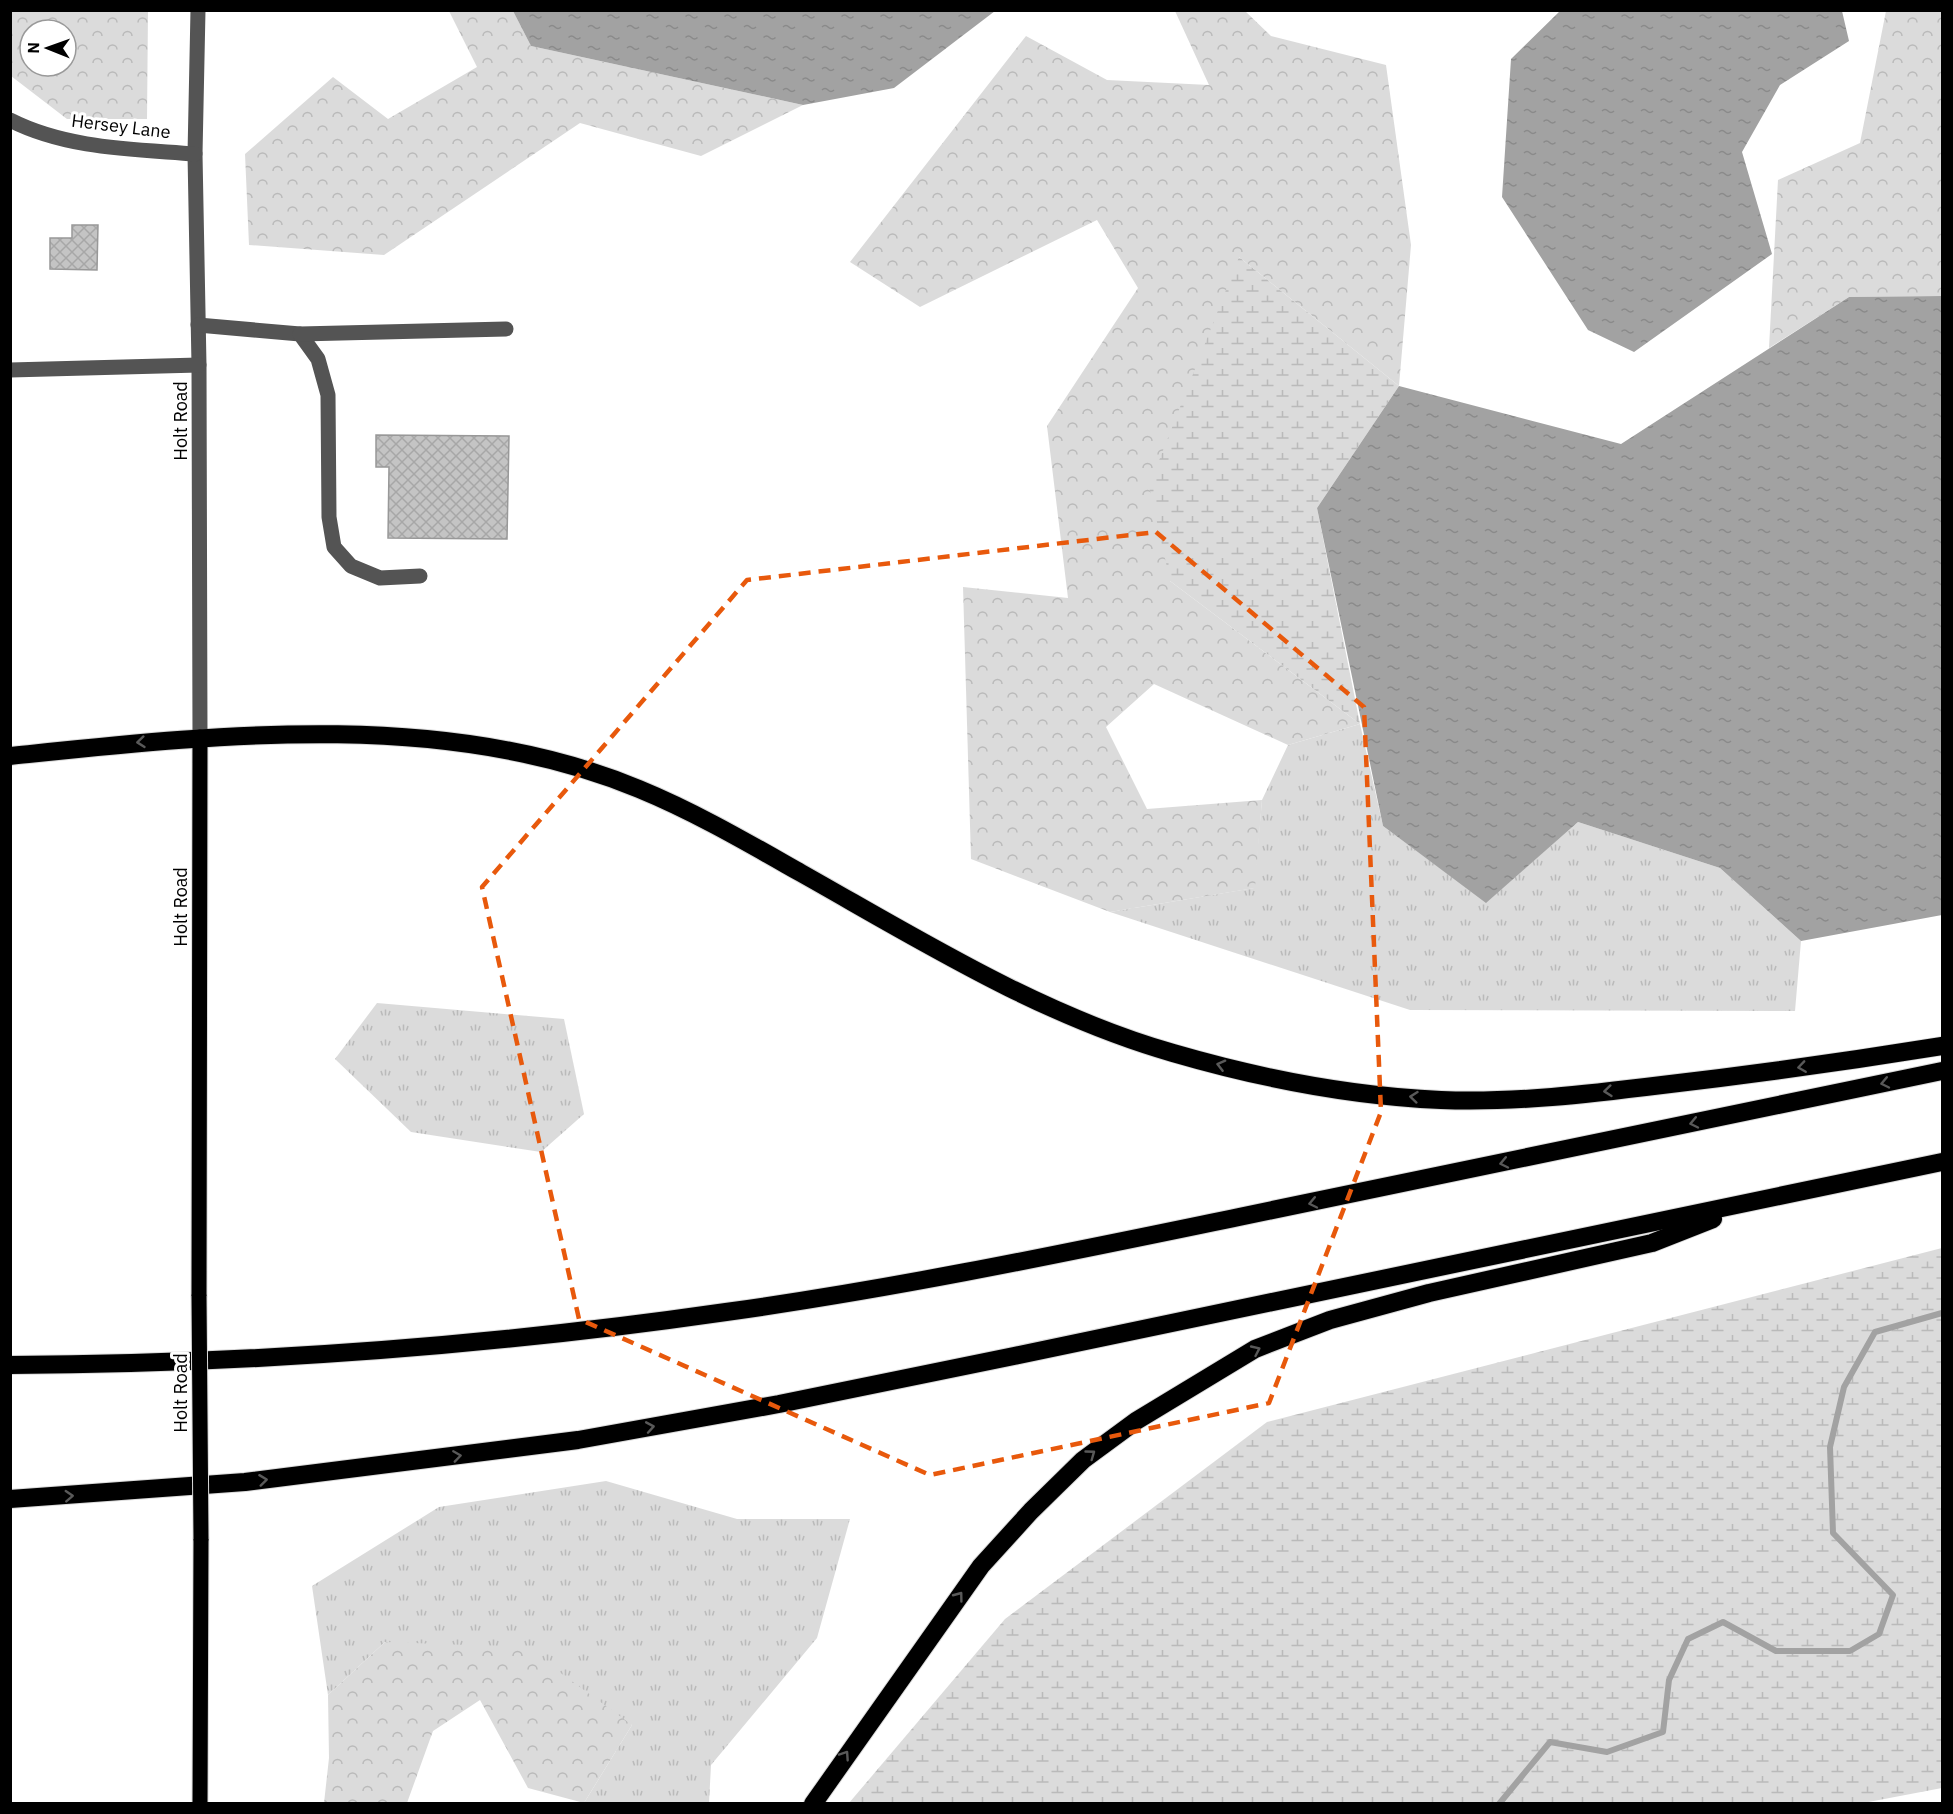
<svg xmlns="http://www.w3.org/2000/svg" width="1953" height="1814" font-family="'IBM Plex Sans',sans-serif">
<defs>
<pattern id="grass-tufts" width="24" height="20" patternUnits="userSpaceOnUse" patternTransform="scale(1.5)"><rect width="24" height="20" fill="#dbdbdb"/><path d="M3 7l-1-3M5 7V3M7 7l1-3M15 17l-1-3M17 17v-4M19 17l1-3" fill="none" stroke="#bababa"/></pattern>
<pattern id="forest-crowns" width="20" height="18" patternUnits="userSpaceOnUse" patternTransform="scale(1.5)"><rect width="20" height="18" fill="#dbdbdb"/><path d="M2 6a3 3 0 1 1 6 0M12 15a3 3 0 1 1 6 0" fill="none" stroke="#bababa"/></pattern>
<pattern id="wetland-marsh" width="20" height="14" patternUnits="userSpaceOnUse" patternTransform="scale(1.5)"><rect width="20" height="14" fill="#dbdbdb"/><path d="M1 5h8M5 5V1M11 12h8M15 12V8" fill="none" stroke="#bababa"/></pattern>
<pattern id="water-ripples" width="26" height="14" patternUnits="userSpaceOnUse" patternTransform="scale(1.5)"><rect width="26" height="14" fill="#a2a2a2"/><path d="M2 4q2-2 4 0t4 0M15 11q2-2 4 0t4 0" fill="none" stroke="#8a8a8a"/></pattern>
<pattern id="building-cross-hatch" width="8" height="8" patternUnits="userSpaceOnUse" patternTransform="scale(1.5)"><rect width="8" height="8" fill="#c4c4c4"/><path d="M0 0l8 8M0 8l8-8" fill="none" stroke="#a7a7a7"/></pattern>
</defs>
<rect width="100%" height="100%" fill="#fff"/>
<g fill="url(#grass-tufts)">
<polygon points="1360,724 1383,826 1486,902 1578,822 1720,868 1801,941 1795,1011 1410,1010 1110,912 1254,888 1262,800 1288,745"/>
<polygon points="377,1003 564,1019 584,1114 541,1152 411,1132 335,1059"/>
<polygon points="606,1481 737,1519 850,1519 817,1638 711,1765 709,1803 584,1803 632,1725 385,1642 328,1695 312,1586 439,1507"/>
</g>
<g fill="url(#forest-crowns)" fill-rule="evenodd">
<path d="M10,11h138l-1,108h-80l-56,-43zM30,30h36v36h-36z"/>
<polygon points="449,11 513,11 531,46 803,105 701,156 580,123 384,255 249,245 245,154 333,77 388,119 477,67"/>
<polygon points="1175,11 1245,11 1271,36 1386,65 1411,245 1399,386 1239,257 1170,581 1360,724 1288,745 1154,684 1106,727 1147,809 1262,800 1255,888 1110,912 971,859 963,587 1068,598 1047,426 1138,288 1097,220 920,307 850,262 1026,36 1107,80 1209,85"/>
<polygon points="1886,11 1942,11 1942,296 1849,297 1769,348 1778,180 1860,143"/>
<polygon points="385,1642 525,1647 632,1725 584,1803 528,1788 480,1700 433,1731 407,1803 324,1803 329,1758 328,1695"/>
</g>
<g fill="url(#wetland-marsh)">
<polygon points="1239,257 1399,386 1317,508 1360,724 1170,581 1149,486"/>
<polygon points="1942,1248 1942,1788 1858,1804 849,1803 1005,1619 1267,1422"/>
</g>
<g fill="url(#water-ripples)">
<polygon points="1561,10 1842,11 1849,41 1780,85 1742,152 1772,254 1634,352 1588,330 1502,197 1511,59"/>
<polygon points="513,11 995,11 894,88 803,105 531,46"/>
<polygon points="1942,296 1942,915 1801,941 1720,868 1578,822 1486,903 1383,826 1317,508 1399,386 1621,444 1849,297"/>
</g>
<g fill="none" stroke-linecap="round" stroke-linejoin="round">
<polyline stroke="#a2a2a2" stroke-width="6" points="1499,1804 1550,1742 1607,1752 1663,1732 1669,1680 1688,1639 1723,1622 1776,1651 1850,1651 1879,1634 1893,1595 1833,1533 1830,1447 1844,1387 1875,1332 1942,1313"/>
</g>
<g fill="url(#building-cross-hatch)" stroke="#989898" stroke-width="1.5">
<polygon points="72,225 98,225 97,270 50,269 50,238 72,238"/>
<polygon points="376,435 509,436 507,539 388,538 389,467 376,467"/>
</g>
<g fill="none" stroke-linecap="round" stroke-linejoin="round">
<defs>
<g id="major">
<polyline points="199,1296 200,737"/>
<polyline points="200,1804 201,1539"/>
</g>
<g id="highway">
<path d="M10,756c204,-21 435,-48 629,33 56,23 109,54 162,84 119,67 239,142 372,180 86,25 178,43 268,47 74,3 148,-6 221,-15 94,-11 187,-24 280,-39"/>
<path d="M10,1365c239,-1 480,-19 716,-53 173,-24 343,-60 513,-95 235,-47 469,-97 703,-146"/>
<polyline points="10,1499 245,1482 578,1440 779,1404 1014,1356 1942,1162"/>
<polyline points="813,1804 981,1566 1031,1511 1083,1460 1136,1421 1255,1349 1330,1320 1429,1293 1652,1243 1713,1219"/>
</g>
</defs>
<use href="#major" stroke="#dbdbdb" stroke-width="17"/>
<use href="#highway" stroke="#dbdbdb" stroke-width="20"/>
<g stroke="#545454" stroke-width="15">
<polyline points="198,10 195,154 199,365 200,737"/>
<path d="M10,120c57,29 123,29 185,34"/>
<polyline points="198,325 300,334 318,359 328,395 329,517 334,547 351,566 380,578 420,576"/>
<polyline points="300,334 506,329"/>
<polyline points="10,370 199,365"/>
</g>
<use href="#major" stroke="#000" stroke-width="15"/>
<use href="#highway" stroke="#000" stroke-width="18"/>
<defs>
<polyline id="major-bridge" points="199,1296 201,1539"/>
</defs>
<use href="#major-bridge" stroke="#dbdbdb" stroke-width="17" stroke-linecap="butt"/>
<use href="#major-bridge" stroke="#000" stroke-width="15"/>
</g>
<defs><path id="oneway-chevron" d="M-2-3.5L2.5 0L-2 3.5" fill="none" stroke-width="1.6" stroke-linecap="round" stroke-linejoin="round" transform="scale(1.5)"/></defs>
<g stroke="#595959">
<use href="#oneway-chevron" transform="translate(141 742) rotate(174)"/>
<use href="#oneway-chevron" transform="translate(1221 1065) rotate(-166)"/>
<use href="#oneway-chevron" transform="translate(1802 1067) rotate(172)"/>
<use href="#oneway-chevron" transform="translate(1885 1083) rotate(168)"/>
<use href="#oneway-chevron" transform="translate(1608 1091) rotate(174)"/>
<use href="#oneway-chevron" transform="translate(1414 1097) rotate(-174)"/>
<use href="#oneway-chevron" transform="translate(1694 1123) rotate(168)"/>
<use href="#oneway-chevron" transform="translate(1504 1163) rotate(168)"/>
<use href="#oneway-chevron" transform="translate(1313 1203) rotate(168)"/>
<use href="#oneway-chevron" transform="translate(1256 1350) rotate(-25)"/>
<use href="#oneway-chevron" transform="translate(650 1427) rotate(-10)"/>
<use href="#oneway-chevron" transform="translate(1091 1454) rotate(-36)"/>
<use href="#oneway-chevron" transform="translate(457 1456) rotate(-8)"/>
<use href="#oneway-chevron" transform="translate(263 1480) rotate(-7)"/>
<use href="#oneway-chevron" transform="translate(69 1496) rotate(-3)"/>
<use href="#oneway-chevron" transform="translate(959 1596) rotate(-53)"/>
<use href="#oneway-chevron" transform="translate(845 1755) rotate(-56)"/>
</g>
<path fill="none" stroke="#e8590c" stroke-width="4.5" stroke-dasharray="12 8" stroke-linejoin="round" d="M1156,532l208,175 17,405 -112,291 -339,72 -351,-156 -97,-432 265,-307z"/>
<g text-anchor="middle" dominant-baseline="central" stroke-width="6" stroke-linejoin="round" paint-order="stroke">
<g font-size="18" fill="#000" stroke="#fff">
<text transform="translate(121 126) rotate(7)">Hersey Lane</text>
<text transform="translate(180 421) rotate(-90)">Holt Road</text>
<text transform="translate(180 907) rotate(-90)">Holt Road</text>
<text transform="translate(180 1393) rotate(-90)">Holt Road</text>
</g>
</g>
<rect width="1953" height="1814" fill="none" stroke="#000000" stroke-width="24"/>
<g transform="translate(48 48) rotate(271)"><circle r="28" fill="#ffffff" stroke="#999999" stroke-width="1.5"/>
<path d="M0-4.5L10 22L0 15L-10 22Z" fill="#000000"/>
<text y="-9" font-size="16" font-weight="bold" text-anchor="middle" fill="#000000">N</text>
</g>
</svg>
